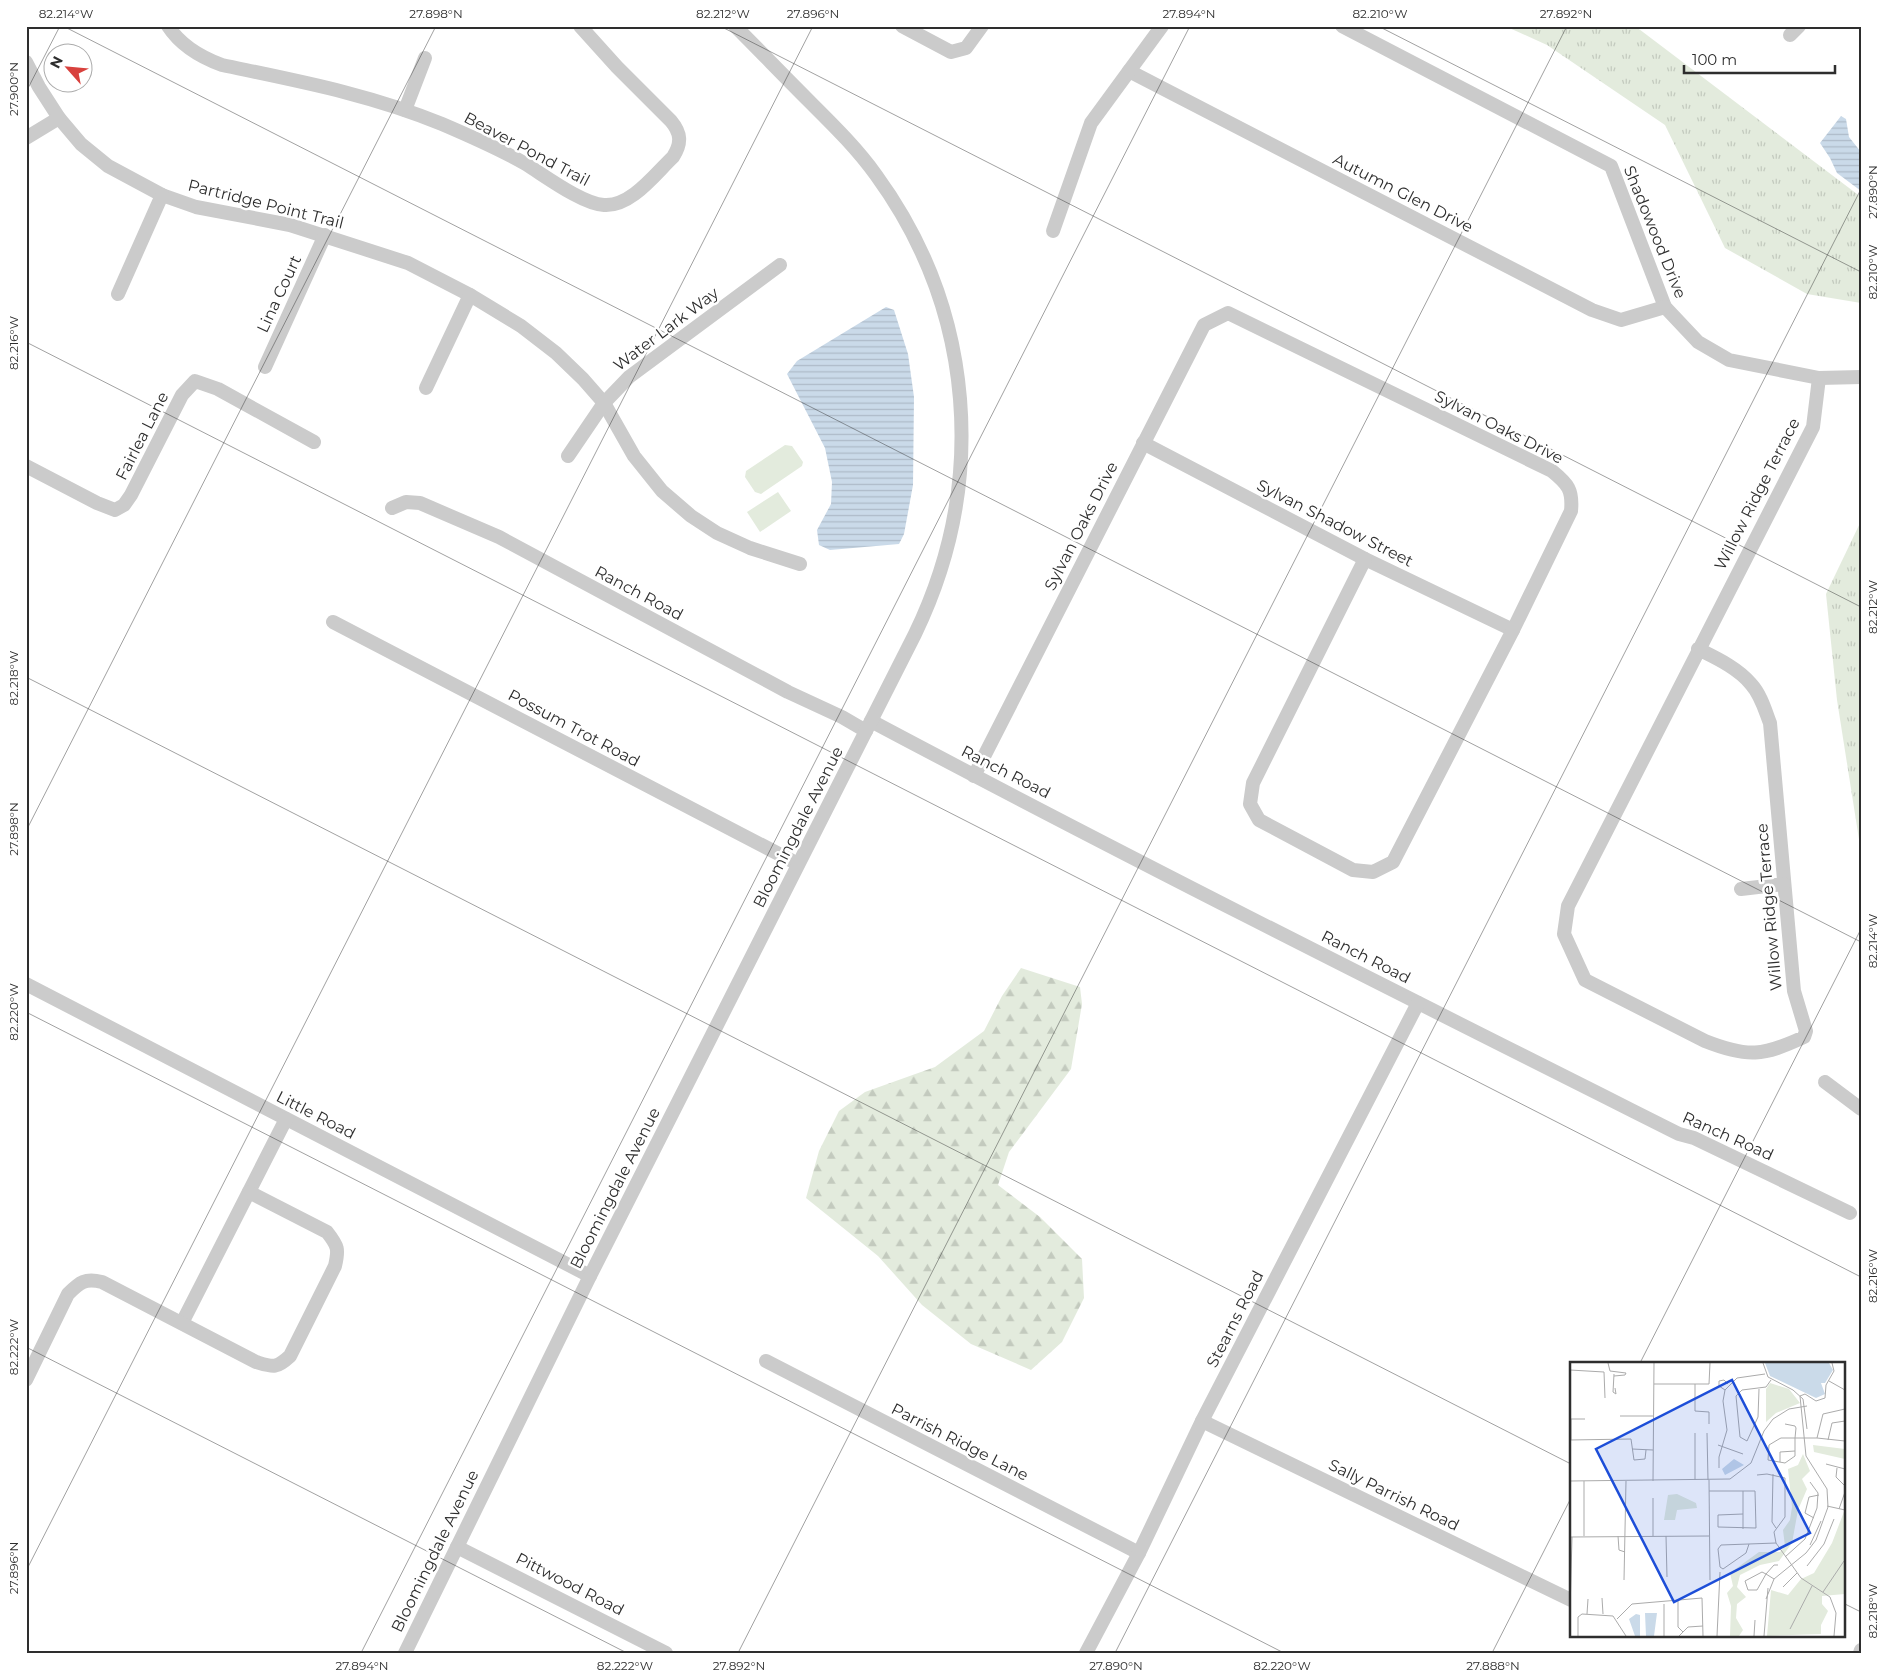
<svg xmlns="http://www.w3.org/2000/svg" width="1887" height="1679" font-family="Montserrat,sans-serif">
<defs>
<pattern id="grass-tufts" width="24" height="20" patternUnits="userSpaceOnUse" patternTransform="scale(1.25)"><rect width="24" height="20" fill="#e3ebdd"/><path d="M3 7l-1-3M5 7V3M7 7l1-3M15 17l-1-3M17 17v-4M19 17l1-3" fill="none" stroke="#c3cabe"/></pattern>
<pattern id="forest-firs" width="22" height="20" patternUnits="userSpaceOnUse" patternTransform="scale(1.25)"><rect width="22" height="20" fill="#e3ebdd"/><path d="M5 1l3.5 6h-7zM16 11l3.5 6h-7z" fill="#c3cabe"/></pattern>
<pattern id="water-rules" width="6" height="5" patternUnits="userSpaceOnUse" patternTransform="scale(1.25)"><rect width="6" height="5" fill="#cadae9"/><path d="M0 2.5h6" fill="none" stroke="#aebbc8"/></pattern>
</defs>
<rect width="100%" height="100%" fill="#fff"/>
<g fill="url(#grass-tufts)">
<polygon points="1505,26 1635,26 1861,197 1861,303 1807,294 1725,248 1665,125 1547,45"/>
<polygon points="1861,521 1861,852 1837,700 1826,594"/>
</g>
<polygon fill="url(#forest-firs)" points="1021,968 1080,987 1082,1004 1071,1069 1009,1152 998,1185 1040,1217 1082,1259 1084,1298 1062,1342 1031,1370 971,1344 922,1305 878,1256 806,1198 819,1151 839,1111 865,1092 935,1067 984,1031 1002,996"/>
<g fill="#e3ebdd">
<polygon points="785,445 792,446 803,462 802,466 761,494 755,492 745,477 746,471"/>
<polygon points="778,492 791,511 760,532 747,512"/>
</g>
<g fill="url(#water-rules)">
<polygon points="1841,116 1846,119 1849,137 1861,152 1861,191 1837,173 1830,158 1820,143"/>
<polygon points="886,307 894,310 908,354 914,397 913,485 904,534 899,544 830,550 819,545 817,530 831,504 832,482 825,448 787,374 797,361"/>
</g>
<g fill="none" stroke-linecap="round" stroke-linejoin="round">
<g stroke="#cbcbcb" stroke-width="14">
<path d="M168,26c13,20 32,31 54,39 76,16 147,29 220,59 28,12 56,24 82,39 20,12 58,41 80,42 27,2 51,-31 69,-48 9,-14 8,-24 -2,-36l-54,-54 -37,-41"/>
<polyline points="902,26 951,52 966,48 982,26"/>
<polyline points="1342,26 1611,166 1665,307 1698,342 1729,360 1819,378 1861,377"/>
<polyline points="1790,35 1799,26"/>
<polyline points="26,62 39,87 59,118 81,144 108,166 162,195 196,207 290,225 408,263 470,295 521,326 556,353 583,379 604,403 634,456 662,491 691,516 717,533 750,548 800,564"/>
<polyline points="1129,71 1592,310 1621,320 1665,307"/>
<polyline points="405,110 425,58"/>
<polyline points="26,138 59,118"/>
<polyline points="1053,231 1091,123 1162,26"/>
<polyline points="118,294 162,195"/>
<polyline points="265,367 325,235"/>
<polyline points="426,388 470,295"/>
<polyline points="1143,443 1365,559 1513,630"/>
<polyline points="568,456 604,403 629,377 780,265"/>
<polyline points="26,466 97,503 115,510 124,505 131,495 182,395 195,381 218,389 314,442"/>
<polyline points="392,508 406,502 420,503 499,537 788,692 842,717 866,731"/>
<polyline points="333,622 798,864"/>
<path d="M1698,649c18,9 40,19 53,35 10,11 14,26 19,39l24,268 12,40 -2,6c-41,19 -56,21 -99,4l-120,-61 -21,-46 4,-28 245,-479 6,-49"/>
<path d="M871,721c267,142 537,277 808,413l15,4 156,75"/>
<path d="M974,776l230,-451 24,-12 324,158c16,13 21,19 19,40l-58,119 -120,232 -20,10 -20,-2 -94,-50 -9,-16 3,-21 112,-224"/>
<polyline points="1741,889 1784,884"/>
<polyline points="26,984 590,1276"/>
<polyline points="1825,1082 1861,1109"/>
<polyline points="182,1323 286,1119"/>
<polyline points="766,1361 1139,1553"/>
<path d="M26,1380l42,-86c12,-12 17,-16 34,-12l154,80c17,5 20,7 34,-6l45,-90c4,-17 3,-20 -8,-34l-78,-40"/>
<polyline points="1202,1421 1571,1600"/>
<polyline points="457,1547 666,1653"/>
<path d="M405,1653l185,-377 325,-642c73,-151 60,-323 -39,-459 -20,-28 -45,-52 -69,-76 -24,-24 -48,-49 -72,-73"/>
<polyline points="1086,1653 1139,1553 1202,1421 1418,1003"/>
<polyline points="1860,1653 1861,1650"/>
</g>
</g>
<path fill="none" stroke="#2e2e2e" stroke-width="1" stroke-opacity="0.45" d="M63,26l1798,916M720,26l1141,581M1378,26l483,246M26,92l34,-66M26,342l1835,935M26,677l1545,787M26,831l410,-805M26,1012l1258,641M26,1347l601,306M1640,1363l221,-434M26,1571l787,-1545M1843,1603l18,9M361,1653l829,-1627M738,1653l829,-1627M1115,1653l746,-1464M1492,1653l79,-155"/>
<g text-anchor="middle" dominant-baseline="central" stroke-width="5" stroke-linejoin="round" paint-order="stroke">
<g font-size="16" fill="#2e2e2e" stroke="#fff">
<text transform="translate(527 149) rotate(28)">Beaver Pond Trail</text>
<text transform="translate(1403 193) rotate(27)">Autumn Glen Drive</text>
<text transform="translate(266 204) rotate(14)">Partridge Point Trail</text>
<text transform="translate(1655 232) rotate(68)">Shadowood Drive</text>
<text transform="translate(279 294) rotate(-65)">Lina Court</text>
<text transform="translate(666 329) rotate(-37)">Water Lark Way</text>
<text transform="translate(1499 427) rotate(27)">Sylvan Oaks Drive</text>
<text transform="translate(142 436) rotate(-63)">Fairlea Lane</text>
<text transform="translate(1757 494) rotate(-63)">Willow Ridge Terrace</text>
<text transform="translate(1335 523) rotate(27)">Sylvan Shadow Street</text>
<text transform="translate(1081 526) rotate(-63)">Sylvan Oaks Drive</text>
<text transform="translate(639 593) rotate(28)">Ranch Road</text>
<text transform="translate(574 728) rotate(28)">Possum Trot Road</text>
<text transform="translate(1006 772) rotate(27)">Ranch Road</text>
<text transform="translate(798 827) rotate(-63)">Bloomingdale Avenue</text>
<text transform="translate(1769 907) rotate(-95)">Willow Ridge Terrace</text>
<text transform="translate(1366 957) rotate(27)">Ranch Road</text>
<text transform="translate(316 1115) rotate(27)">Little Road</text>
<text transform="translate(1728 1136) rotate(24)">Ranch Road</text>
<text transform="translate(615 1188) rotate(-63)">Bloomingdale Avenue</text>
<text transform="translate(1235 1319) rotate(-63)">Stearns Road</text>
<text transform="translate(960 1442) rotate(27)">Parrish Ridge Lane</text>
<text transform="translate(1394 1495) rotate(26)">Sally Parrish Road</text>
<text transform="translate(435 1551) rotate(-64)">Bloomingdale Avenue</text>
<text transform="translate(570 1584) rotate(27)">Pittwood Road</text>
</g>
</g>
<g transform="translate(1570 1362)">
<rect width="275" height="275" fill="#fff"/>
<path d="M243,83l32,4v10l-31,-7zM233,92l7,17 -8,8 5,10 -9,21 -6,33 -13,18 -19,4 -20,10 -3,12 9,10 -9,7 -1,14 7,12 -4,6h-9l1,-30 -4,-13 6,-7 -3,-13 29,-21h21l5,-6 -2,-16 7,-10 2,-13 -4,-38 10,-4zM275,147v85l-23,2v8l6,7 -7,14v9l-54,2 4,-46 17,5 13,-16 13,-6 18,-30z" fill="#e3ebdd"/>
<path d="M107,132l19,9 1,5 -20,2 -2,10h-11l4,-25z" fill="#e3ebdd"/>
<path d="M200,21l19,6 11,14 -24,10 -10,9v-33z" fill="#e3ebdd"/>
<path d="M195,1h64l4,7 -8,13h-4l4,11 -9,4 -46,-22zM164,97l10,6 -19,10 -3,-6zM75,251h12l-3,23h-8zM66,252l4,1v21h-5l-6,-17z" fill="#cadae9"/>
<path fill="none" stroke="#ababab" stroke-width="1" d="M38,1l2,8 16,2 -1,2 -11,1M193,1l5,14 25,13 10,9 4,30M0,8l34,2 1,26M44,12l-1,18 3,2 -1,-6M259,19l16,9M84,22h55l1,-21M125,22v27l14,1v12M189,27l-1,28 -11,24 -7,-4 -4,-41 6,-6 24,-3 5,-7M155,28l-6,-4v-5l5,-1 4,4M230,34l5,-2 11,7 9,-3 1,-13 8,-14 -2,-8M50,54h33M215,62l10,2 1,2 -1,10v18l-10,7 -17,-3 1,-15 10,-6 2,-1h36l28,3M137,71l1,47M247,76l6,-24 22,-5M0,78l61,-1 3,21 11,-1 1,-9M1,78v-21h14M258,78l4,-17 13,-2M148,83l25,9M62,87l21,1M210,100v-10l15,-1M256,102l19,5M149,106v-11l8,-27 -4,-29 2,-11 12,-12 28,-4M267,106l-1,9 9,9M203,112l-1,48 4,6M187,113l10,-1 18,4v39l-11,15 2,11 25,35 29,19 6,16 -2,23M125,118v-47M139,118l1,100M0,119l160,-2 21,-16 13,-32 9,-12 16,-10 18,-3M14,119v55M83,119l1,-118M139,129h46l1,37 -38,-1v-12l25,-1M173,129v38M257,144l18,4M269,147l6,-17M244,156l-9,-5 4,-16 10,-2M48,174l1,14 6,2M83,174v-38M96,174l1,41M0,175l139,-1M179,182l-3,9 -23,16 -3,-2 -2,-18 3,-4 55,-2M240,183l11,-24M215,195l20,-18 12,-31 1,-15 -8,-11M237,204l17,-22 10,-25M192,210l4,2 -9,16h-9l-3,-9zM204,217l-8,-5 8,-9h4M54,218l2,-99M213,225l14,-14M253,230l21,-31M32,236l1,16M108,237v28l5,5M196,237l8,-20 32,-26 10,-13 12,-33 -1,-18 -21,-33 -6,-60M0,249l2,-74M17,252l1,-15M47,257l15,-15 70,-6 1,38M220,267l22,-43M8,274v-19l4,-3 31,2 13,20M94,274v-32M109,274l9,-9 15,-1M147,274l3,-64M184,274l1,-16M194,274l4,-48"/>
<path fill="#1d4ed8" fill-opacity="0.15" stroke="#1d4ed8" stroke-width="2.5" d="M162,18l78,153 -136,69 -78,-153z"/>
<rect width="275" height="275" fill="none" stroke="#2e2e2e" stroke-width="2.5"/>
</g>
<rect width="1887" height="1679" fill="none" stroke="#ffffff" stroke-width="55"/>
<g transform="translate(68 68) rotate(297)"><circle r="24" fill="#ffffff" stroke="#ababab"/>
<path d="M0-4L9 19L0 12L-9 19Z" fill="#d8413d"/>
<text y="-8" font-size="14" font-weight="bold" text-anchor="middle" fill="#2e2e2e">N</text>
</g>
<path d="M1684 65v8h151v-8" fill="none" stroke="#2e2e2e" stroke-width="2.5"/>
<text x="1692" y="65" font-size="15" fill="#2e2e2e" stroke="#ffffff" stroke-width="4" paint-order="stroke">100 m</text>
<rect x="28" y="28" width="1832" height="1624" fill="none" stroke="#2e2e2e" stroke-width="2"/>
<g font-size="12" text-anchor="middle" fill="#2e2e2e">
<text x="66" y="18">82.214°W</text>
<text x="436" y="18">27.898°N</text>
<text x="723" y="18">82.212°W</text>
<text x="813" y="18">27.896°N</text>
<text x="1189" y="18">27.894°N</text>
<text x="1380" y="18">82.210°W</text>
<text x="1566" y="18">27.892°N</text>
<text transform="translate(14 89) rotate(-90)" y="4">27.900°N</text>
<text transform="translate(1873 192) rotate(-90)" y="4">27.890°N</text>
<text transform="translate(1873 272) rotate(-90)" y="4">82.210°W</text>
<text transform="translate(14 343) rotate(-90)" y="4">82.216°W</text>
<text transform="translate(1873 607) rotate(-90)" y="4">82.212°W</text>
<text transform="translate(14 678) rotate(-90)" y="4">82.218°W</text>
<text transform="translate(14 829) rotate(-90)" y="4">27.898°N</text>
<text transform="translate(1873 941) rotate(-90)" y="4">82.214°W</text>
<text transform="translate(14 1012) rotate(-90)" y="4">82.220°W</text>
<text transform="translate(1873 1276) rotate(-90)" y="4">82.216°W</text>
<text transform="translate(14 1347) rotate(-90)" y="4">82.222°W</text>
<text transform="translate(14 1568) rotate(-90)" y="4">27.896°N</text>
<text transform="translate(1873 1611) rotate(-90)" y="4">82.218°W</text>
<text x="362" y="1670">27.894°N</text>
<text x="625" y="1670">82.222°W</text>
<text x="739" y="1670">27.892°N</text>
<text x="1116" y="1670">27.890°N</text>
<text x="1282" y="1670">82.220°W</text>
<text x="1493" y="1670">27.888°N</text>
</g>
</svg>
